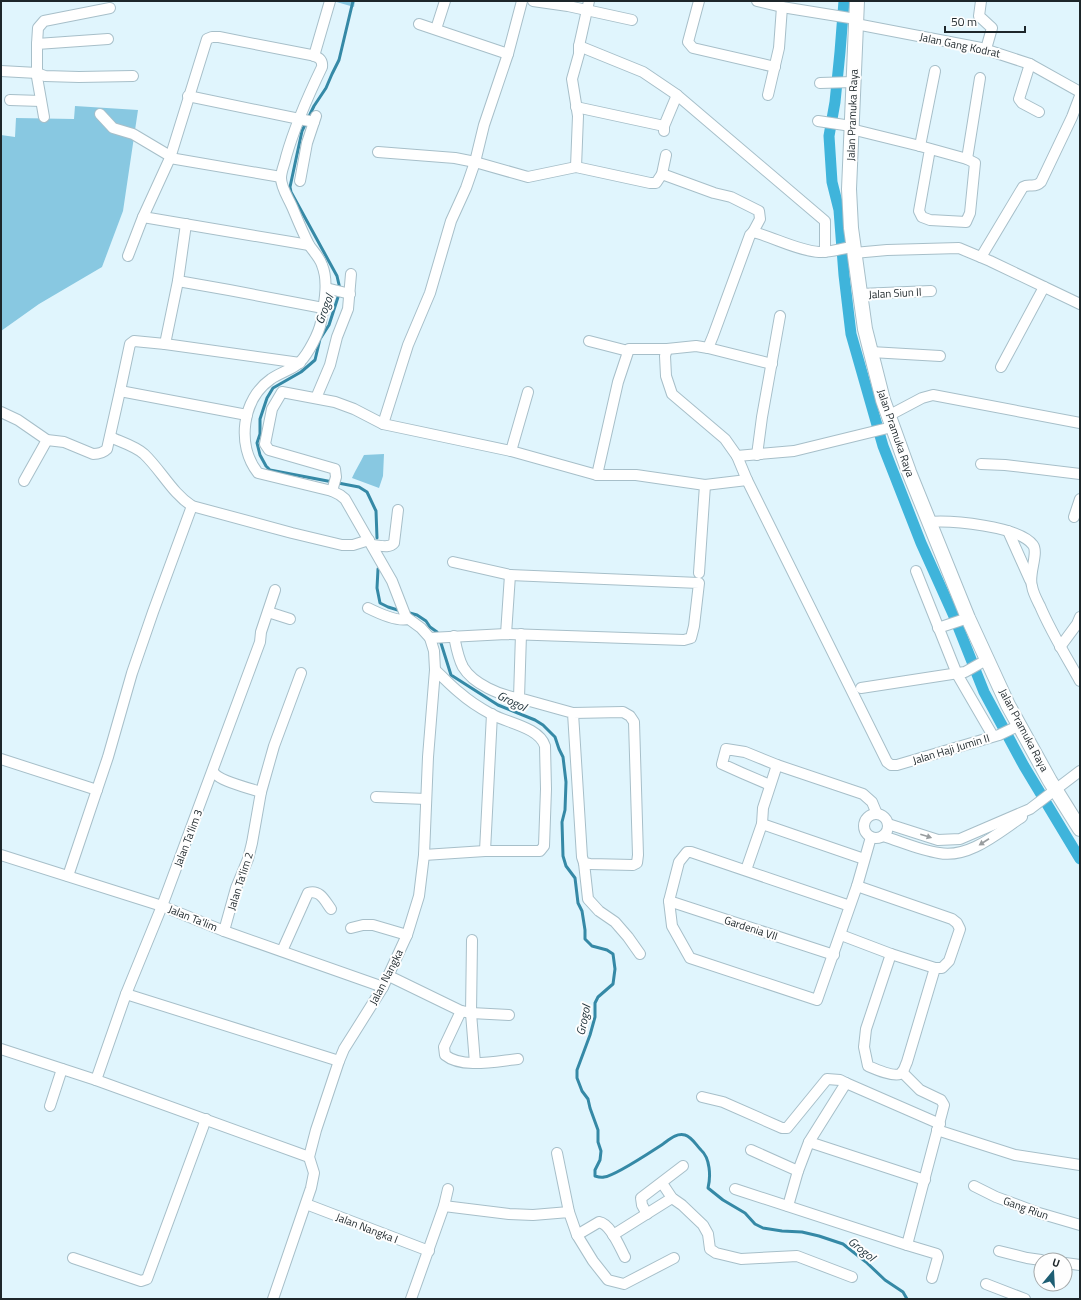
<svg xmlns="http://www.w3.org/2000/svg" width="1081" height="1300" font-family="'Titillium Web',sans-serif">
<rect width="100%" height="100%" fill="#e0f5fd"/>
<g fill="#88c8e1">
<polygon points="333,1 355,1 354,7"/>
<polygon points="75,106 138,110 123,211 102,267 39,304 1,331 1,135 15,137 16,118 74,119"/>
<path d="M384,454l-1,22 -4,12 -27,-10c4,-9 8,-15 12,-23z"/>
</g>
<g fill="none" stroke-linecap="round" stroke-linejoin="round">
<g stroke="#3589a6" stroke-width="3">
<polyline points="340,289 337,276 291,192 290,187 302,131 314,106 326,88 332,74 339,60 353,1"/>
<polyline points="339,294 329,325 320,339 315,360 301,372 273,388 267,398 260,419 260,434 257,443 260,455 266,466 270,470 359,487 367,492 376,511 377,538"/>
<polyline points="378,569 377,588 380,603 388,607 401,611"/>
<polyline points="406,612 417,615 426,621 430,627 437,632 438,635"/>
<path d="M440,640l11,35 47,30 37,15 8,5 12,12 4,12 4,8 3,25 -1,28 -3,12 1,34 3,10 9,12 3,25 4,8 3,19v9l7,7 15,4 6,4 2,15 -2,15 -15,13 -3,6v14l-5,18 -13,35v8l5,13 6,8 2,9 8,22v12l3,9 -1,9 -5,10v6c3,1 6,2 9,1 11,-1 48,-26 59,-33 7,-5 13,-11 22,-9 7,2 11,10 16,15 9,8 10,26 7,38l15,12 22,13 10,11 8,4 19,3 20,1 17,4 24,8 23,18 19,18 18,12 4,7"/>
</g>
<polyline stroke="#3fb4db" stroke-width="11" points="844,1 840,52 835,102 829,136 832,182 839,210 844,275 851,334 883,446 921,543 953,614 984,692 1024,766 1080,859"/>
<defs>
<g id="street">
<polyline points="533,1 568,6 632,20"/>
<polyline points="699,1 688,42 693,48 775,67"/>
<polyline points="757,1 782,7 856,19"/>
<polyline points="981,1 979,16 992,28 986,49"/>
<polyline points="419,24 508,54"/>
<polyline points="856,24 981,48 1030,64 1080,92"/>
<polyline points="436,29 445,1"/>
<polyline points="37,44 38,28 44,21 110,8"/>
<polyline points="579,46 643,72 677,95 825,221 825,252"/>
<polyline points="314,56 330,1"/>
<polyline points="1030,64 1019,99 1022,103 1039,112"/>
<polyline points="1,71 37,73 45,76 79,77 133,76"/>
<polyline points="820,83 853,82"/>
<polyline points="768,95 779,48 782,7"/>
<polyline points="188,96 314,122"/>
<polyline points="10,100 41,101"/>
<polyline points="576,107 664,126"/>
<polyline points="100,114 113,128 133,134 170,156"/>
<polyline points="44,117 37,77 37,44 108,39"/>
<polyline points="818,121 851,126"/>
<polyline points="851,129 920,146 967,159 975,163 970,213 966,222 930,220 922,217 919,211 930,149"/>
<polyline points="664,131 664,126 677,95"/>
<polyline points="920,146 935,71"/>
<polyline points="378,152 455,158 475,162 528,177 576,167 650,183 656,183 662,174 666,155"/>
<polyline points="170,158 281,177"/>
<polyline points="967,159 980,78"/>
<polyline points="576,167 578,116 572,79 579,54 579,46 589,1"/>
<polyline points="662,174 714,193 731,197 759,211 760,219 753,232"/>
<polyline points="300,181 307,143 316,116"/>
<polyline points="143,217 309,245"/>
<polyline points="854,253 887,250 959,248 990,261 1080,304"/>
<path d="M128,256l15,-39 27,-59 37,-119 5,-2h7l92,18c7,2 12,4 11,12 -14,29 -27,58 -36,90 -1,6 -5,14 -5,21 0,10 8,21 12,31 5,12 10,24 16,36 4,6 11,13 13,20 7,17 2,39 -1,57 -2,11 -13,32 -21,40 -6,7 -21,11 -29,17 -29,20 -35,66 -13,94l74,18 8,4 5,4 47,82 14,36 15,11 9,10 4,13 1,19 -7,87 -4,98 -5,41 -12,39 -24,52 -39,62 -5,12 -23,69 -7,27 5,16 -3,15 -38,111"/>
<path d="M981,257l42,-70c7,-4 11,2 18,-5l31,-65 8,-21"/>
<polyline points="178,281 229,290 323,308"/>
<polyline points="326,288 350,294"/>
<polyline points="860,294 931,291"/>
<polyline points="589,341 628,351"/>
<polyline points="165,344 178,281 186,224"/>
<path d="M708,348l5,-12 37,-101 3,-3c20,5 46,19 66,20 11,1 23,-4 34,-5"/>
<polyline points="667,349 665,356 666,376 672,394 725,439 737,456 747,480 887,762 891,765 897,765 999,735 1020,725"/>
<polyline points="871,352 940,356"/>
<polyline points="1001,367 1044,287"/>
<polyline points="316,398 330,365 337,337 348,309 351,274"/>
<path d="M1,412l17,8 29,20 17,2 29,12c6,0 10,-1 14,-5l13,-58"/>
<polyline points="247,415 120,391 130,344 134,341 165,344 300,363"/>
<polyline points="888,416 922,398 933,395 1080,423"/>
<polyline points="383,424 408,345 430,293 451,221 466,188 475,162 484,125 508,54 522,1"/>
<path d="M110,437c11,5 25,9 34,17 17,16 28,39 48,52l100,27 50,12h11l16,-5"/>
<polyline points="511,451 528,392"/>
<polyline points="757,455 762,417 780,316"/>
<polyline points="737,456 794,451 892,427"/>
<polyline points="981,464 1005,465 1080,474"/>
<polyline points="597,475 618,382 629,349 667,349 696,346 708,348 772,364"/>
<polyline points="24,481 47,440"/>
<polyline points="332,491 336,477 335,469 269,450 265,444 272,409 282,392 335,402 354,409 383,424 511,451 597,475 636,475 705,485 747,480"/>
<polyline points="1074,517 1080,499"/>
<path d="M928,522c23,-2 91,4 105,23 6,8 -5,30 -1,41 1,7 5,14 8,20 11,26 26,50 40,75"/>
<polyline points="1008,531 1030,580"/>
<path d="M372,545c7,0 17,4 22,-2l4,-33"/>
<polyline points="916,571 957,674 993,736"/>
<polyline points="699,573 705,485"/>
<polyline points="275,590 261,632 260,642 162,906 126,994 96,1080 309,1157"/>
<path d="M368,608c10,5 30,14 40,11"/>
<polyline points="268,612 290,619"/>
<polyline points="938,628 968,618"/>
<polyline points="506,634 510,575"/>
<polyline points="521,634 519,698 573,713 623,712 630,716 634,722 638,855 637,863 633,865 590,864 584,863 582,857 573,713"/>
<path d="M454,636c2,10 4,22 9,31 10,17 38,29 56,31"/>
<polyline points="430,638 506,634 684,640 691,638 694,626 699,583 510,575 453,562"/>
<polyline points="1060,647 1077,624 1080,617"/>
<polyline points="861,688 965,672 988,659"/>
<polyline points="1,759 97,790"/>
<polyline points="777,765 763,808 762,824 864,859"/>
<path d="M213,771c3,9 38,18 48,21"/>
<polyline points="770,785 742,773 722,764 726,749 745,752 777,765 863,794 872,802 877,814"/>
<polyline points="376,797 426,799"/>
<circle cx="876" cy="826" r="12"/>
<polyline points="888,824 938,840 960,839 1030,809 1080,771"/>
<path d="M883,836c19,6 37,14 56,17 30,6 60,-21 83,-36"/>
<polyline points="485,851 492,714"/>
<polyline points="1,855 162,906 224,931 383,987"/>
<path d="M424,855l61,-4h55l4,-5 2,-57 -1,-43c-6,-19 -38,-23 -54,-32 -11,-6 -22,-13 -31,-21 -9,-7 -16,-15 -25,-23"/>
<polyline points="584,863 588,899 599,911 615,922 628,937 640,954"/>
<polyline points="746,870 762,824"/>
<polyline points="68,876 108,757 132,673 153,612 192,506"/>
<polyline points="669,901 834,955"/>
<polyline points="850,906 691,852 687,852 679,862 669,901 672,926 690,958 817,1000 857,886 871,837"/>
<polyline points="351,928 363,925 373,925 407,935"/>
<polyline points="224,931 236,888 248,859 252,843 261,792 274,746 301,673"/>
<polyline points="841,935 891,954 935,968 942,968 949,961 960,929 957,923 952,919 857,886"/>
<polyline points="472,940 471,1013 475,1063"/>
<path d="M282,951l26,-58c12,-4 17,8 23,16"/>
<path d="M891,954l-25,75 -2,18 4,19c7,3 25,11 32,8 4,-2 5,-8 7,-12l28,-94"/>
<polyline points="389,976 461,1011 471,1013 509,1015"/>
<polyline points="126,994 339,1061"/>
<path d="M461,1011l-17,36 1,8c17,14 52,6 73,4"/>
<polyline points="1,1049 96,1080"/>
<polyline points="702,1097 723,1102 782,1128 787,1128 827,1079 840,1080 846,1083 940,1124"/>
<polyline points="50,1106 62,1069"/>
<polyline points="937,1130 1015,1155 1080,1165"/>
<polyline points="809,1142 925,1180"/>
<polyline points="751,1150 798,1171"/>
<polyline points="557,1153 569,1212"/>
<polyline points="662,1183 672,1198 682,1205 703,1225 708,1234 710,1249 716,1253 741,1259 797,1256 852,1277"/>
<polyline points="974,1186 996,1197 1039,1213 1080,1225"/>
<polyline points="735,1189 907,1245 944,1105 941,1100 920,1090 902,1072"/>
<polyline points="306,1204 429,1251"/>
<path d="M444,1206l65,8 24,1 36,-3 8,23 22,-13c12,2 21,26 26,35"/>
<polyline points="788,1206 798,1171 809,1142 846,1083"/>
<polyline points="647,1214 642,1205 641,1198 683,1166"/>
<polyline points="577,1235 593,1261 608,1280 624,1284 674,1258"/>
<polyline points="613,1235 672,1198"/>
<polyline points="907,1245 937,1254 938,1257 932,1278"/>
<polyline points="999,1251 1027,1258 1041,1260"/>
<polyline points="73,1258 141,1281 147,1279 206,1119"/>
<polyline points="1065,1263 1080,1265"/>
<polyline points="986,1284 1025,1299"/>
<polyline points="411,1299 444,1206 448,1189"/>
</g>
<polyline id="secondary" points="857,1 849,189 851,228 865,329 883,400 909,472 968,618 1008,705 1050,781 1080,829"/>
</defs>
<use href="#street" stroke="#a7bfc9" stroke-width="12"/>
<use href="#secondary" stroke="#a7bfc9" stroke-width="16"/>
<use href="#street" stroke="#fff" stroke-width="10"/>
<use href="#secondary" stroke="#fff" stroke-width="14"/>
</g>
<defs><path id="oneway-solid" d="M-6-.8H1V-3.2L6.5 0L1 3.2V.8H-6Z"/></defs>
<g fill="#999d9f">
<use href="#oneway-solid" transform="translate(926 836) rotate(18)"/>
<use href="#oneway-solid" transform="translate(984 842) rotate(147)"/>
</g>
<g text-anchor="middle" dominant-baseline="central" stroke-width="4" stroke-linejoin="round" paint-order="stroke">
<g font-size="11" fill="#1d262a" stroke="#fefefe">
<text transform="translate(960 45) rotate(12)">Jalan Gang Kodrat</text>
<text transform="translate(852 115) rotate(-88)">Jalan Pramuka Raya</text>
<text transform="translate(895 293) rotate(-3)">Jalan Siun II</text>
<text transform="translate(896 433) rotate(71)">Jalan Pramuka Raya</text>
<text transform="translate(1024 730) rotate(62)">Jalan Pramuka Raya</text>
<text transform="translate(951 749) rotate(-17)">Jalan Haji Jumin II</text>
<text transform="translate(188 838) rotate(-69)">Jalan Ta'lim 3</text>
<text transform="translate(240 881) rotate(-72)">Jalan Ta'lim 2</text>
<text transform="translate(193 918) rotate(22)">Jalan Ta'lim</text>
<text transform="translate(751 928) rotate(18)">Gardenia VII</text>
<text transform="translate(386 977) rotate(-63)">Jalan Nangka</text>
<text transform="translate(1026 1208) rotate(20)">Gang Riun</text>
<text transform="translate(367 1228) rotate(21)">Jalan Nangka I</text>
</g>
<g font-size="12" font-style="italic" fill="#1a2e36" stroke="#fefefe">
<text transform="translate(324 309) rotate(-69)">Grogol</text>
<text transform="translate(512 701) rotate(26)">Grogol</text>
<text transform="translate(583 1020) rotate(-78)">Grogol</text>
<text transform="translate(862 1249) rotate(39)">Grogol</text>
</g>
</g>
<rect width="1081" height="1300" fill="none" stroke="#1d262a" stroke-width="4"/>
<g transform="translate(1053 1272) rotate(18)"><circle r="19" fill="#fefefe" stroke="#a4a8a9"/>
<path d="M0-3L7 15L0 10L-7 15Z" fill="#1e5e73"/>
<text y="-6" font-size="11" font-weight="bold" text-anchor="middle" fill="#1d262a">U</text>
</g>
<path d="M945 26v6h80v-6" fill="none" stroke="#1d262a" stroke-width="2"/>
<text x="951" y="26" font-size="12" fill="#1d262a" stroke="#fefefe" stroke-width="3" paint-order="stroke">50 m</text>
</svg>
